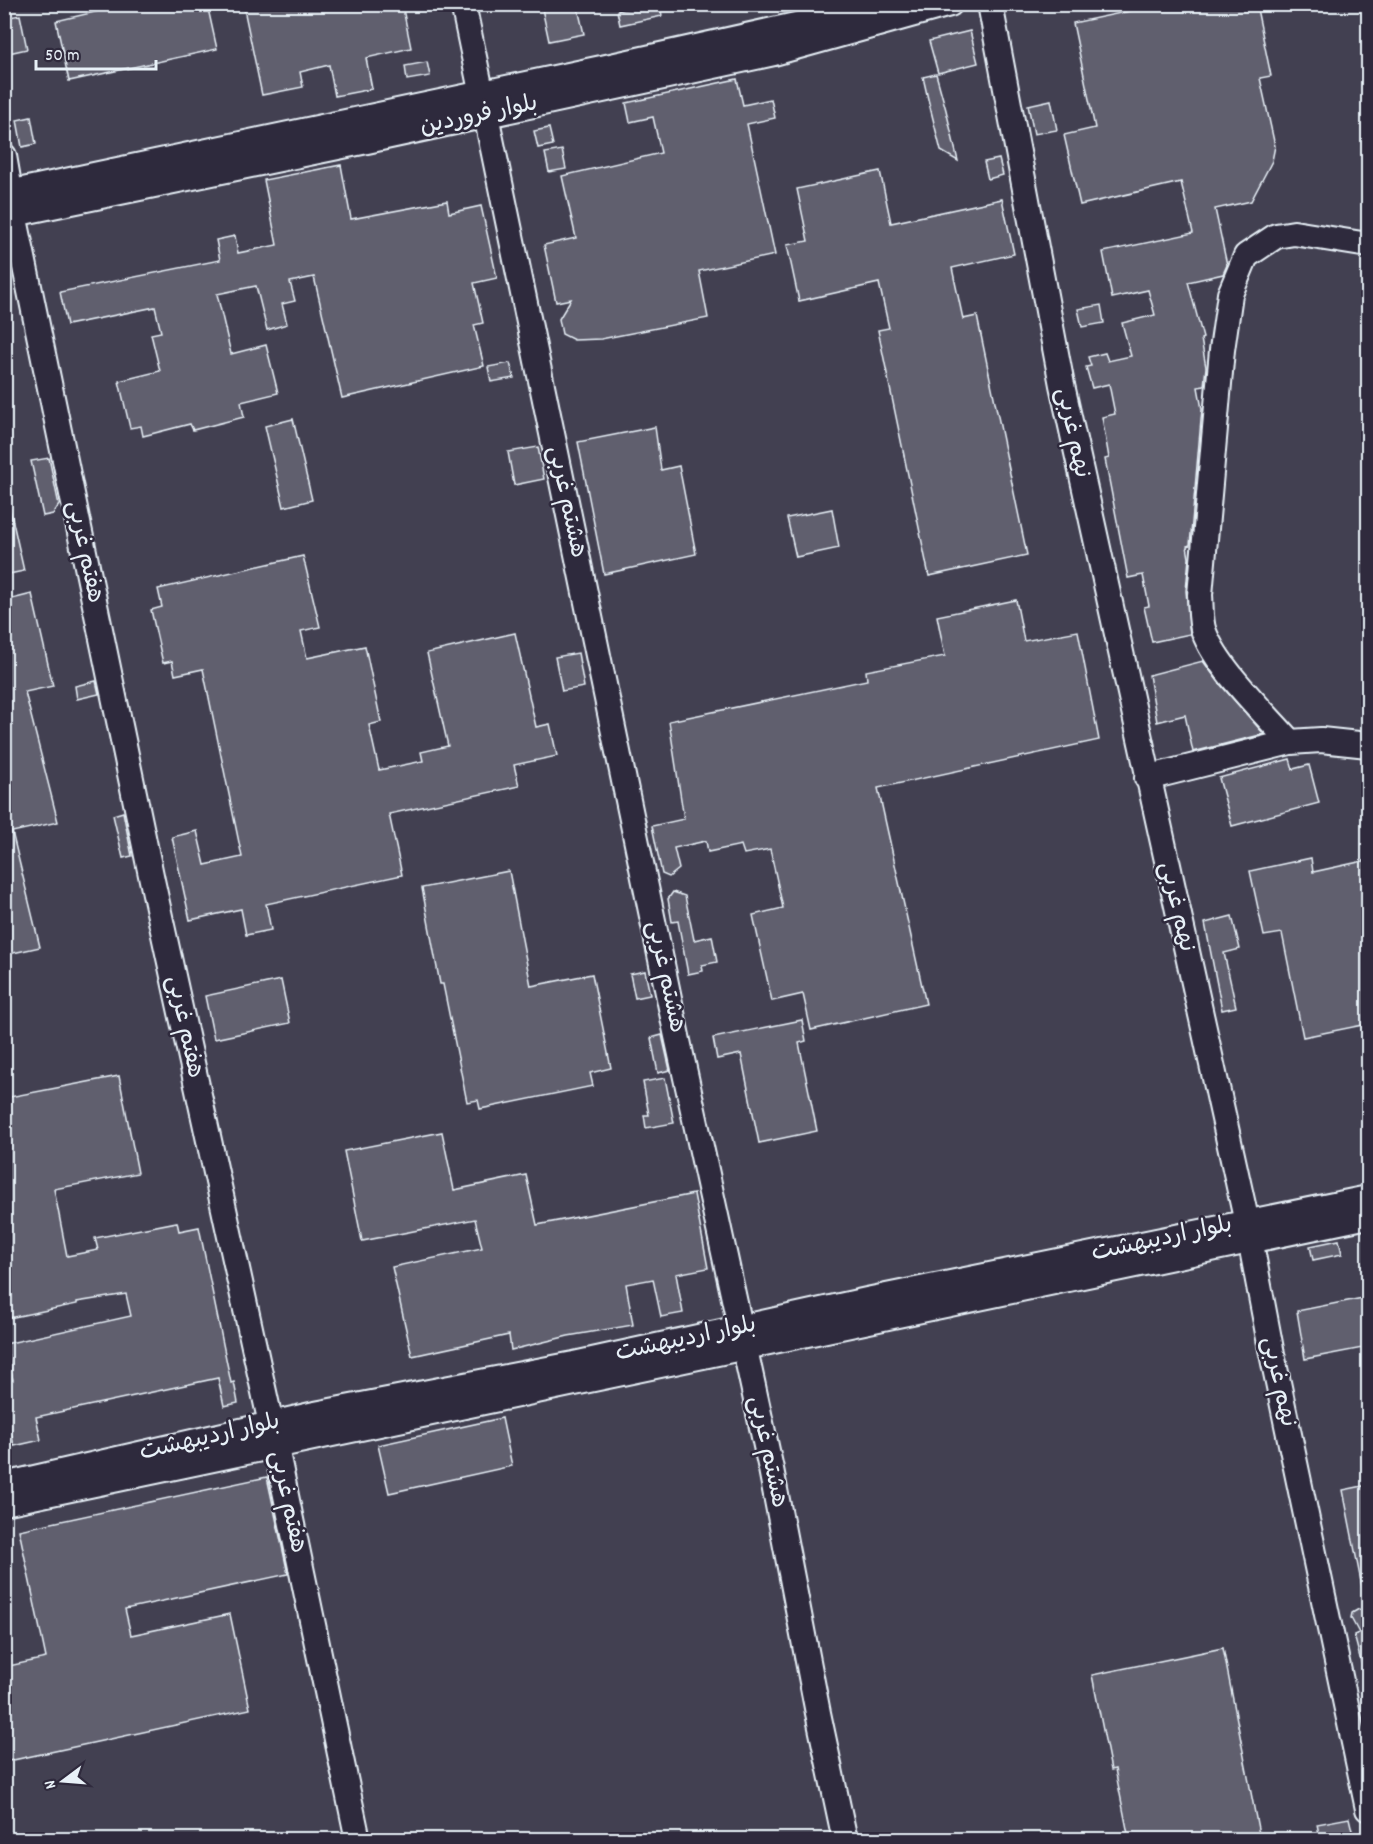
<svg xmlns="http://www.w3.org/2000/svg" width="1373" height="1844" font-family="Dekko,'Playpen Sans Arabic',sans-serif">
<rect width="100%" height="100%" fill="#363244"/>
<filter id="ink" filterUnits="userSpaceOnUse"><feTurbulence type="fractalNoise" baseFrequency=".0167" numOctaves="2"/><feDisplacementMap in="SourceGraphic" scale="12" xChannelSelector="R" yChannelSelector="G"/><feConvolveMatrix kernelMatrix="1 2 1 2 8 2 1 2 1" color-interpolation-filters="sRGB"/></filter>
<g filter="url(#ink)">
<polygon fill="#433f51" points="5,5 1368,5 1368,1839 5,1840"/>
<g fill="#605e6e" stroke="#e8f1f8" stroke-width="1.5">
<polygon points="129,4 207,4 217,49 69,81 56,21"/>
<polygon points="243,4 402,4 411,48 366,58 372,89 335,96 329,65 300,72 303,87 262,95"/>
<polygon points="541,4 577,4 584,34 549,41"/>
<polygon points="645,4 660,4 662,16 620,25 617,11"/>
<polygon points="1163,4 1256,4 1271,76 1260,78 1275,146 1272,161 1251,201 1215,209 1227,265 1223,274 1188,282 1203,338 1201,339 1206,367 1204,386 1198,387 1202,409 1190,545 1187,546 1189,558 1186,591 1190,634 1152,642 1144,607 1149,606 1143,575 1128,578 1105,459 1109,458 1102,417 1115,414 1109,384 1092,388 1086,367 1091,366 1088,357 1105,353 1108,361 1131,356 1122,323 1155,315 1148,290 1112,298 1103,252 1193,233 1181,182 1080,205 1064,135 1095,128 1073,23"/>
<polygon points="20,15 27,49 4,54 4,18"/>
<polygon points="970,31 978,63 938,73 929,41"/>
<polygon points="427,62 430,76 407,80 405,66"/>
<polygon points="936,74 946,110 958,161 941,151 928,99 923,77"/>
<polygon points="737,79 743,105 771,99 775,118 747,124 775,255 699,271 708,318 601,339 574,340 562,334 559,319 571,299 556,302 544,245 576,238 562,176 661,153 653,117 630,122 626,103"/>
<polygon points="1051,100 1057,130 1034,134 1028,105"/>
<polygon points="31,117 36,144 22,147 17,120"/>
<polygon points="549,128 553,145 538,148 534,131"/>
<polygon points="562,150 566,169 549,172 545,153"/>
<polygon points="999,159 1003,175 988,179 984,162"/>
<polygon points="341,165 351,219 447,201 449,213 481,206 497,278 474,283 483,323 474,325 484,366 342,398 314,277 290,282 295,301 282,304 287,324 267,330 256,286 217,294 231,354 266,345 278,393 241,402 244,417 193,430 190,424 143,436 141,426 130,428 119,381 160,371 151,334 161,332 155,307 67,325 60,292 220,260 216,240 235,236 238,253 277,245 264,180"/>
<polygon points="880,171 891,223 1002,199 1014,254 952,268 963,319 977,316 1027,555 929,576 878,330 889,328 879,283 799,301 787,245 808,241 797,189"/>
<polygon points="1101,305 1104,323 1082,327 1078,309"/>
<polygon points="510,363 514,378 491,382 488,367"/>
<polygon points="293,419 312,500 284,507 265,426"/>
<polygon points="655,427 661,470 679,466 696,554 604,574 578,442"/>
<polygon points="538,447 544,479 514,485 508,452"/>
<polygon points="49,458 59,505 53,514 43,516 31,461"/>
<polygon points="10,509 24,571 4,575 4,510"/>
<polygon points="832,509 839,548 796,557 787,518"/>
<polygon points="303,556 320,627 301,631 307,658 365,646 381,722 369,725 379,770 423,761 421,752 448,746 427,653 515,633 536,727 550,724 557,756 514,765 519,786 389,814 402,875 266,904 271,930 246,935 241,909 190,920 172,837 197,831 205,865 242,857 203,669 175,675 172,661 163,663 151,610 162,607 158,589"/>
<polygon points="32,594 53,686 25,692 58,822 12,832 40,947 4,955 4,601"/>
<polygon points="1016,600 1024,641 1078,631 1099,740 878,788 926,1004 811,1030 803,994 772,1001 753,915 783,908 770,849 744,854 741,845 708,852 706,841 674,848 679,869 669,877 662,874 652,826 684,819 669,721 867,680 866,671 945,656 937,616"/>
<polygon points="578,653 584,687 562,691 555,657"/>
<polygon points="1203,661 1220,684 1264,734 1193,752 1185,715 1157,722 1149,675"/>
<polygon points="96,681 99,694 77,699 75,686"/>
<polygon points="1290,759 1293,769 1309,765 1319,803 1232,826 1219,778"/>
<polygon points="123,812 132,856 123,858 113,815"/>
<polygon points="1311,858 1313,872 1368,860 1368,1024 1303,1037 1282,933 1264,936 1250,871"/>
<polygon points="509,871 531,986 592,974 611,1068 590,1073 593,1086 480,1109 478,1100 467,1102 443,984 440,984 422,888"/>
<polygon points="673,892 685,896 694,940 712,936 717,962 702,965 703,971 688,974 678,921 672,922 668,899"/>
<polygon points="1232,916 1240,949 1224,953 1236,1007 1222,1010 1205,923"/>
<polygon points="645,971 650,995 635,998 630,974"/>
<polygon points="281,980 290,1023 214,1039 205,996"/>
<polygon points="802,1020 806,1041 799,1043 817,1131 759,1143 741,1054 717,1059 713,1038"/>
<polygon points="662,1035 670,1070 658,1073 651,1038"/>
<polygon points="119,1076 138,1173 54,1189 67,1256 98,1250 95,1238 177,1222 179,1231 199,1227 231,1383 234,1382 238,1403 224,1406 218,1378 36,1417 41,1440 14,1446 10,1428 4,1430 4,1381 13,1380 5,1344 131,1316 126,1294 77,1302 77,1304 4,1319 4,1098"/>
<polygon points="665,1078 674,1123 646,1128 644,1115 649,1115 643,1082"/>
<polygon points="442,1132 454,1190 526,1175 537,1225 694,1194 708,1268 676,1274 683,1313 661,1317 653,1279 626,1284 633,1325 568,1336 511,1350 509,1335 412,1356 392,1267 482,1248 475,1219 362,1241 344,1151"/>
<polygon points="1339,1240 1342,1254 1313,1260 1310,1246"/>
<polygon points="1368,1297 1368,1347 1305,1359 1297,1311"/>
<polygon points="502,1418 512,1466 389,1493 378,1445"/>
<polygon points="267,1477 288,1574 125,1609 131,1635 230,1614 250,1709 4,1762 4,1667 46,1658 19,1530"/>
<polygon points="1368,1485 1368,1586 1362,1587 1343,1490"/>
<polygon points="1359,1609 1365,1613 1366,1631 1368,1631 1368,1673 1364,1673 1354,1635 1359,1633 1351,1618 1352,1613"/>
<polygon points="1223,1648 1260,1839 1129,1839 1115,1769 1111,1770 1092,1675"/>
<polygon points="1349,1818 1354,1839 1320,1839 1317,1824"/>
</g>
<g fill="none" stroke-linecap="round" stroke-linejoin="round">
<defs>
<g id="minor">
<polyline points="463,4 675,1027 771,1469 818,1713 845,1840"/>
<polyline points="990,4 1062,385 1247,1223 1271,1349 1368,1809"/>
<polyline points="4,156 14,214 152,880 271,1424 358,1840"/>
<polyline points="4,194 611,66 890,4"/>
<polyline points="4,216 367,141 774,53 950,4"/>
<path d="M1290,742c-26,-30 -72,-73 -86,-110 -4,-10 -3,-26 -4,-37l22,-245 8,-56 16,-38 30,-20 18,-3 74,12"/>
<polyline points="1147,778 1290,742 1321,740 1368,745"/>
<polyline points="4,1485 315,1414 574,1364 867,1300 1368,1198"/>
<polyline points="4,1503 1368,1216"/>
</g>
</defs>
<use href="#minor" stroke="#e8f1f8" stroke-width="28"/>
<use href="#minor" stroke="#2f2a3d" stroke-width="24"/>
</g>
</g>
<g text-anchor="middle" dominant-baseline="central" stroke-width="5" stroke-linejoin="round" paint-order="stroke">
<g font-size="24" fill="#e8f1f8" stroke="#2f2a3d">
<text transform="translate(479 116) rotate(-12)">بلوار فروردین</text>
<text transform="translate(1072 433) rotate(78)">نهم غربی</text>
<text transform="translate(566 502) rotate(78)">هشتم غربی</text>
<text transform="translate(84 552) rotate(78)">هفتم غربی</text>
<text transform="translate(1176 907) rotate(77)">نهم غربی</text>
<text transform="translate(665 977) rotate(78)">هشتم غربی</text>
<text transform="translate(184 1027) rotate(78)">هفتم غربی</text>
<text transform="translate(1162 1240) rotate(-12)">بلوار اردیبهشت</text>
<text transform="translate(686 1340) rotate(-12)">بلوار اردیبهشت</text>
<text transform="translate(1278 1382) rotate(78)">نهم غربی</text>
<text transform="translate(210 1438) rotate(-13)">بلوار اردیبهشت</text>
<text transform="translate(767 1452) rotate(78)">هشتم غربی</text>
<text transform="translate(287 1502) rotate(78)">هفتم غربی</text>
</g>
</g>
<rect width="1373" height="1844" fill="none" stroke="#2f2a3d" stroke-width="24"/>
<rect x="12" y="12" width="1349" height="1820" fill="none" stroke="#e8f1f8" stroke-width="2" filter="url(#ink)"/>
<g transform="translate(63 1781) rotate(254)" stroke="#2f2a3d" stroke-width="4.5" paint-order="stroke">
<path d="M0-4.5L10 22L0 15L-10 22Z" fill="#e8f1f8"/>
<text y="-9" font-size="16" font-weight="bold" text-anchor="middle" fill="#e8f1f8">N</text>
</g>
<path d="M36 60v9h120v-9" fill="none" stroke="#e8f1f8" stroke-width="3"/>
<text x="45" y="60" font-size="18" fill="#e8f1f8" stroke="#2f2a3d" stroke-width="4.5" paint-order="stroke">50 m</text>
</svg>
